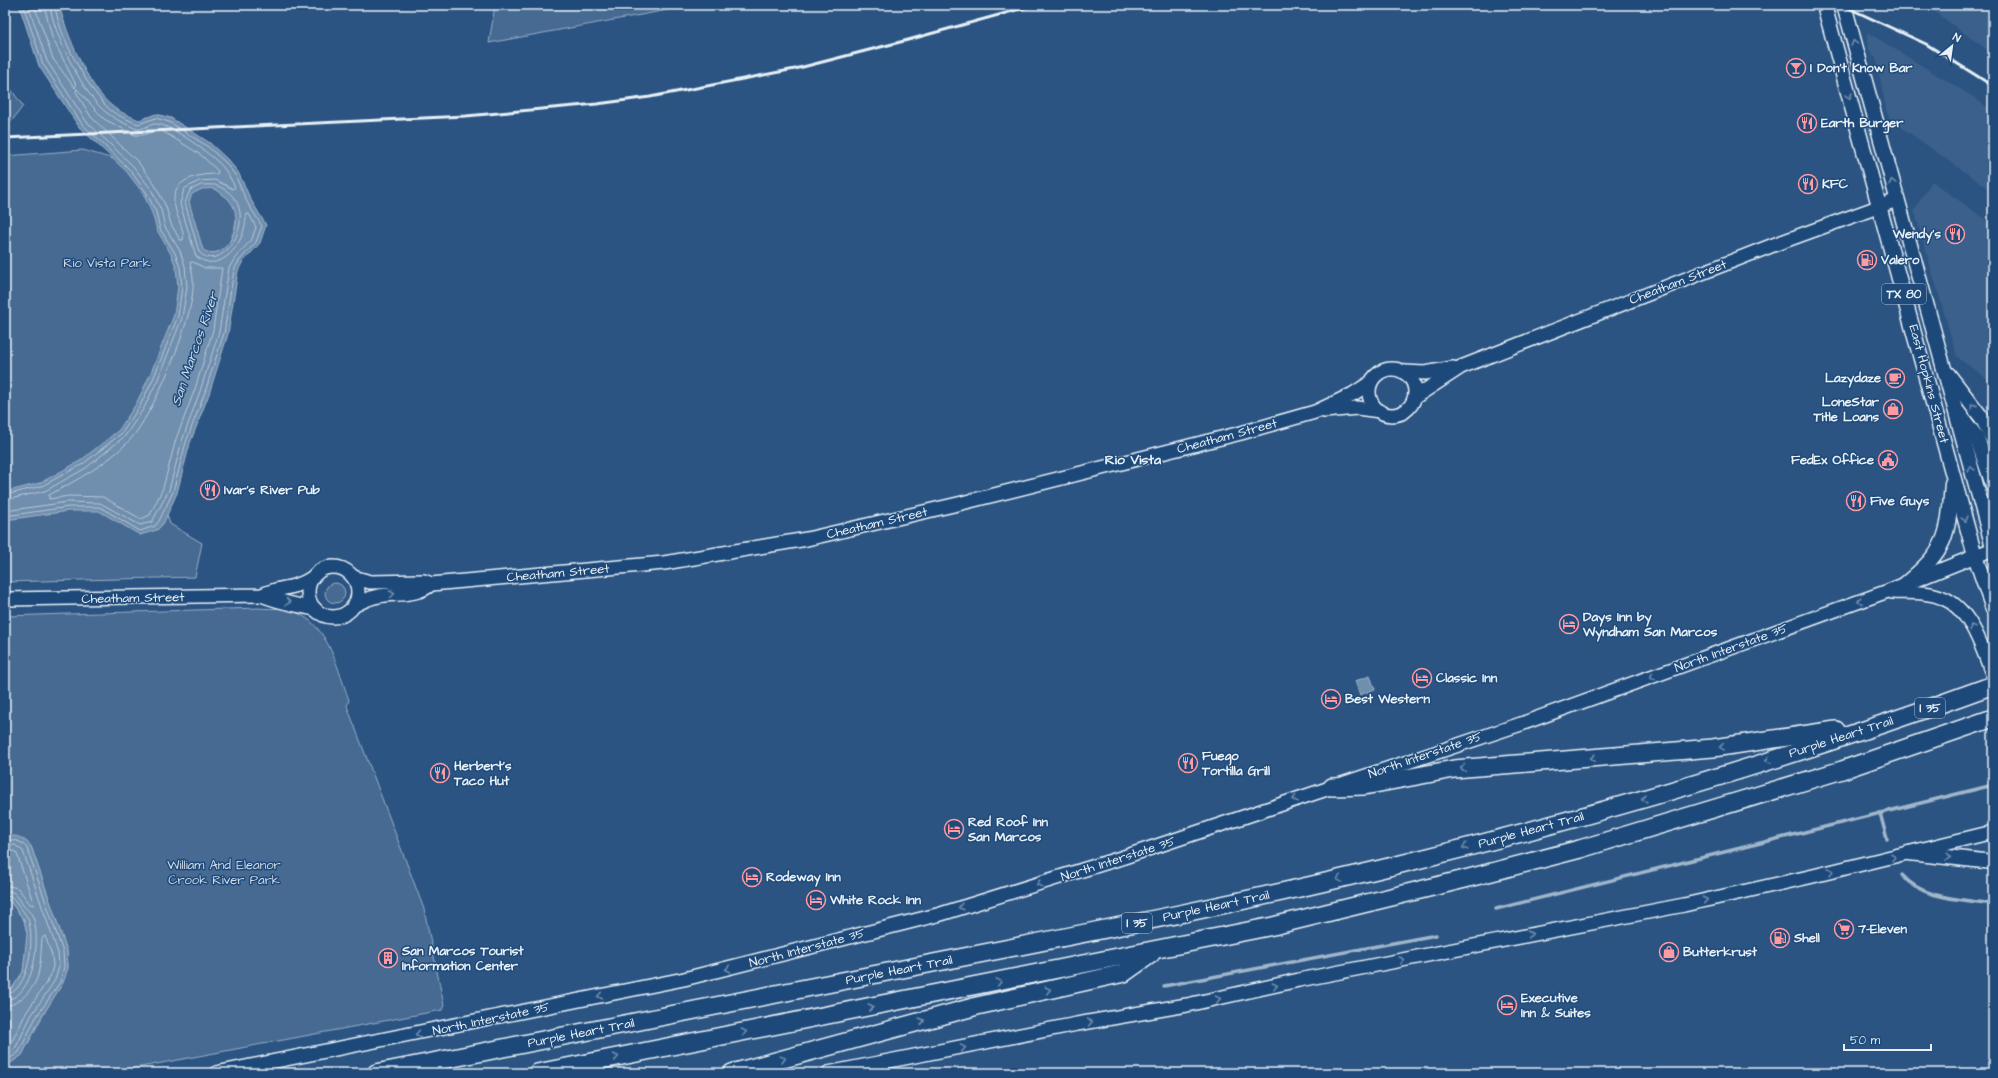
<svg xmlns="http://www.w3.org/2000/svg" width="1998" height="1078" font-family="'Architects Daughter',sans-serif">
<rect width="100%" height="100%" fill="#2b5482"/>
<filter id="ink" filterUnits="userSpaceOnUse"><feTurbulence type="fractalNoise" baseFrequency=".025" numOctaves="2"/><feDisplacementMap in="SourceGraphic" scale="8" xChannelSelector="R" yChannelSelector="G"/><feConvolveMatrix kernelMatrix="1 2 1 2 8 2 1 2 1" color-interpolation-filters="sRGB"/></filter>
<g filter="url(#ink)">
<g fill="#3a608b">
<polygon points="1925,5 1993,5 1993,54"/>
<polygon points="1867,32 1975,98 1993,112 1993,192 1891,120 1887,113 1876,58 1869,50"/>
<polygon points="1932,181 1993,225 1993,383 1957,357 1914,210"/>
</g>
<g fill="#476b93" stroke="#98aec6">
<polygon points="495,5 695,5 489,43"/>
<polygon points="5,81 23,106 11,122 5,123"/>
<path d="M83,150l132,39c25,16 25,26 15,52l-90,192 30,91 32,19 -7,34 -190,5v-426z"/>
<circle cx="335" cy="593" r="10"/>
<path d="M258,608c8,1 17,0 25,1 44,6 53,56 66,91l-2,6 77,203 20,96 -2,5 -333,63h-104v-6l17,-12 46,-87 -1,-17 -36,-105 -26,-10v-220z"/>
<polygon points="5,900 9,900 24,920 28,934 23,972 13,987 5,992"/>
</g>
<g fill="#708ead" stroke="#a0b6cb" fill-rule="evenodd">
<path d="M19,5h40c8,29 28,81 53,101 7,6 18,10 27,14l17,-6 15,4 39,25 18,17 10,12 13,28 15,25 -6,18 -18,20 -4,8 -10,63 -19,60 -19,49 -13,50 -14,31 -6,6 -17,5 -41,-24h-30l-64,9v-28l35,-9 40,-22 39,-31 17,-26 14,-29 24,-60 4,-28 -2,-20 -5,-13 -14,-24 -5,-17 -9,-20 -16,-21 -48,-45 -40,-61zM202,189c4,0 9,-1 12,0 3,1 6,3 8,5 30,18 7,71 -19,56l-14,-48 3,-8z"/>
<polygon points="1370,676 1375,689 1360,695 1355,681"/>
<path d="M5,836c12,-1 18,1 26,10l36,105 1,17 -5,15 -24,38 -17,34 -17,12v-75l8,-5 10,-15 4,-38 -3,-14 -15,-20h-4z"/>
</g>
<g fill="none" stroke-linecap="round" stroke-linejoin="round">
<g stroke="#b8c9da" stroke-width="1">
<polyline points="34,5 53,59 75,88 76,85 52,37 44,5"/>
<path d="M77,89l27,30 31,16h8l13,-5 8,2 37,23 17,16 -1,3c-20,0 -49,6 -42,33 2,10 10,24 8,33h-3l-9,-16 -5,-17 -11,-22 -17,-23 -47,-45 -15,-25z"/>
<path d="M215,185c54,18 9,94 -16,67l-14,-49 5,-13 11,-5z"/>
<path d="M193,262l12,6h17l-9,62 -18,59 -19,50 -13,49 -13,27 -9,4 -38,-22 -34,-1 -20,3v-4c28,-15 58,-31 80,-54 24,-25 63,-119 64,-153 1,-8 -1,-17 -3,-25z"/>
<polyline points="5,495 42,486 83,464 122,433 140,406 154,377 178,316 182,287 180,267 175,253 160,229 156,212 146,192 130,170 82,124 43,64 23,5"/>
<polyline points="5,500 45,491 86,468 125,436 144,408 158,379 182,318 187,287 185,266 180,251 165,227 161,210 151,189 133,166 86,121 47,61 28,5"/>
<path d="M5,511l63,-9 32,1 40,22 12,-3 17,-32 13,-49 18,-50 19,-59 10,-64 6,-10 17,-19 4,-12 -7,-13h-2c-2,5 -1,10 -3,15 -5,21 -27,45 -48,27l-16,-52 4,-15 15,-8 16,-1 18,9 2,-2c-4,-8 -8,-15 -13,-21 -10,-11 -50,-41 -65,-42 -7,-1 -13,6 -20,5 -10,-4 -22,-10 -30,-16 -22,-15 -55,-82 -57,-108"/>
<path d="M5,516l64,-9h31l40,24 15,-5 4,-5 14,-29 13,-50 19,-50 19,-59 10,-63 5,-9 17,-19 6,-16 -15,-24 -12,-27 -10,-13 -18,-16 -38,-24 -13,-4 -18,6c-9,-4 -23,-9 -30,-16 -21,-21 -50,-73 -53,-103"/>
<path d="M5,840c10,0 15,0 22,8l36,104 1,15 -4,15 -25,37 -16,33 -14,10"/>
<polyline points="5,845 15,845 23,851 58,953 59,967 55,980 31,1016 15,1049 5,1056"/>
<polyline points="5,851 14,851 17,854 34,905 30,904 18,888 5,885"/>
<path d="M5,891c10,-1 13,6 18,14 3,4 8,7 10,12 8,21 2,81 -28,83"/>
<path d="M5,896l7,1c4,5 14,17 16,22 7,18 2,73 -23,76"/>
<path d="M5,1006c14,-1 29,-17 33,-31 3,-12 3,-25 4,-37l3,-2 7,19 1,11 -3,11 -24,36 -16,32 -5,4"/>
</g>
<g stroke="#a0b6cb" stroke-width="3.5">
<polyline points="1880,813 1887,839"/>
<path d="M1902,875c21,25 61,24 91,29"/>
<polyline points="1496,909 1993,785"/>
<polyline points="1164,986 1436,935"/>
</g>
<defs>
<g id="secondary">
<circle cx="1392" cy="392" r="23"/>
<polyline points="1404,372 1425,373 1453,368"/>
<polyline points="1415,397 1461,367 1776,244 1897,200"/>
<polyline points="1324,411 1357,408 1380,411"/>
<circle cx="333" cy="592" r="25"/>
<polyline points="353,577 370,582 424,581 431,584 664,563 807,539 958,504 1241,433 1315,412 1353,394 1370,383"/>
<path d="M1892,592c17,1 35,-1 51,6 28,11 40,52 50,78"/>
<path d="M262,595c16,7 35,10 53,14"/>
<path d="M5,599l257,-4c18,-9 32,-5 50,-17"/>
<path d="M355,605c8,-4 15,-8 24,-9 16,-3 40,0 52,-12"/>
<polyline points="216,1073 684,979 941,914 1121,858 1521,724 1888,591 1993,549"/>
<polyline points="828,1073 1077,1024 1187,1005 1299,980 1684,905 1809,877 1993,832"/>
</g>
<g id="primary">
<polyline points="1824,5 1975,556 1993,609"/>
<polyline points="1844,5 1993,547"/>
<polyline points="1948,374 1982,418 1993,439"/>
<polyline points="1957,411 1977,438 1993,485"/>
<path d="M1905,584c43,-36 43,-47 47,-101"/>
<polyline points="1909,853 1993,862"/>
</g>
<g id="highway">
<polyline points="1332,787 1364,786 1454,769 1713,748 1836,730"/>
<path d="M376,1073c159,-31 318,-63 476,-94 181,-36 362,-69 541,-113 202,-50 404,-109 600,-181"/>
<polyline points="537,1073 1273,926 1465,879 1580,849 1842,770 1993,718"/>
<polyline points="732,1073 977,1006 1124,973 1151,954"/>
</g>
</defs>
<use href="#secondary" stroke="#e8f1f8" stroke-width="16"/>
<use href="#primary" stroke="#e8f1f8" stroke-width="17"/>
<use href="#highway" stroke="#e8f1f8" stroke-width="20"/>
<use href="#secondary" stroke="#1f4a7a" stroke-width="13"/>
<use href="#primary" stroke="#1f4a7a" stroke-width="14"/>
<use href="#highway" stroke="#1f4a7a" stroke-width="17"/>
<g stroke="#e8f1f8" stroke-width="3">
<polyline points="1842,5 1926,44 1993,86"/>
<polyline points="5,138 466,116 597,104 650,97 795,69 908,40 1035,5"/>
</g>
</g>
<defs><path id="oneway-chevron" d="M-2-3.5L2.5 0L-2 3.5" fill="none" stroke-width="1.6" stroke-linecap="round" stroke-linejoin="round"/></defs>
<g stroke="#6f8dac">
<use href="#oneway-chevron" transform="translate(1854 43) rotate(-105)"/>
<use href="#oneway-chevron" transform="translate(1849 96) rotate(74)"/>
<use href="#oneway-chevron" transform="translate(1892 182) rotate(-105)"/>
<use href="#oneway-chevron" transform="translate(1973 406) rotate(-125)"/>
<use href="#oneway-chevron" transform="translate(1971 469) rotate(-105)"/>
<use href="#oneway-chevron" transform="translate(1965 519) rotate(75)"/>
<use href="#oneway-chevron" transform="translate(392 594) rotate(-7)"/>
<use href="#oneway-chevron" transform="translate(1860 601) rotate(160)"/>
<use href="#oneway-chevron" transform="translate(288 602) rotate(9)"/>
<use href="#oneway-chevron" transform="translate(1972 627) rotate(-124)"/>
<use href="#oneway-chevron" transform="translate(1652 677) rotate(158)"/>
<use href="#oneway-chevron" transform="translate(1722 747) rotate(171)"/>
<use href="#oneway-chevron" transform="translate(1593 758) rotate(176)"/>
<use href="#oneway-chevron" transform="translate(1768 760) rotate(162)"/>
<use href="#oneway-chevron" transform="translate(1463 768) rotate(175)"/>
<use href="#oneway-chevron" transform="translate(1295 799) rotate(161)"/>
<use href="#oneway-chevron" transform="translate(1644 799) rotate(163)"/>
<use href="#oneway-chevron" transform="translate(1465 847) rotate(165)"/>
<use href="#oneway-chevron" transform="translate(1893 857) rotate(-14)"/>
<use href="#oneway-chevron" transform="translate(1948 857) rotate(5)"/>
<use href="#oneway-chevron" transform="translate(1831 871) rotate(-14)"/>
<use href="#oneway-chevron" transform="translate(1339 879) rotate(167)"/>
<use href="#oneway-chevron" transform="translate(1039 884) rotate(163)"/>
<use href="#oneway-chevron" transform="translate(1705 900) rotate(-12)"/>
<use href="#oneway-chevron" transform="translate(961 907) rotate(163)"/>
<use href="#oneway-chevron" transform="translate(1530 934) rotate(-12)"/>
<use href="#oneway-chevron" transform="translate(1402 960) rotate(-11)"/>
<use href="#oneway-chevron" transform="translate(728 969) rotate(167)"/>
<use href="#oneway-chevron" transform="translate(999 982) rotate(-11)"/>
<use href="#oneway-chevron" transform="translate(1275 986) rotate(-13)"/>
<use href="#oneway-chevron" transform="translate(1048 990) rotate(-12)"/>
<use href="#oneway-chevron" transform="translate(600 996) rotate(168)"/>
<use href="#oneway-chevron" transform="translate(1218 999) rotate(-12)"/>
<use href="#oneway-chevron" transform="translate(871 1007) rotate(-11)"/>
<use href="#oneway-chevron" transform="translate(922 1021) rotate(-15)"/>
<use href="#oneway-chevron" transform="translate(1090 1022) rotate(-10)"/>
<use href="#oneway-chevron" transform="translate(744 1032) rotate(-11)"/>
<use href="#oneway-chevron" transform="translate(418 1034) rotate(169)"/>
<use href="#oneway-chevron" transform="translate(963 1048) rotate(-10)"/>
<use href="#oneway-chevron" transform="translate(616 1057) rotate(-11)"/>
<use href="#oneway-chevron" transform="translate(783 1059) rotate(-15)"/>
</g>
</g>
<defs>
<symbol id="bar-ring" viewBox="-11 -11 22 22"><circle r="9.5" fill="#1f4a7a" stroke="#ff9aa2" stroke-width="1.5"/><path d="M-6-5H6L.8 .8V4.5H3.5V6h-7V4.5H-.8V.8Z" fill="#ff9aa2"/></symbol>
<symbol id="restaurant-ring" viewBox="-11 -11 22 22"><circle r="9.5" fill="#1f4a7a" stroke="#ff9aa2" stroke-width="1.5"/><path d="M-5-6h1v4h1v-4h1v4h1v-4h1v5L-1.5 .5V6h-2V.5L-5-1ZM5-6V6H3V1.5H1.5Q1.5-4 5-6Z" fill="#ff9aa2"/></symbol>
<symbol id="fuel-ring" viewBox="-11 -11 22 22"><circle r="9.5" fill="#1f4a7a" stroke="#ff9aa2" stroke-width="1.5"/><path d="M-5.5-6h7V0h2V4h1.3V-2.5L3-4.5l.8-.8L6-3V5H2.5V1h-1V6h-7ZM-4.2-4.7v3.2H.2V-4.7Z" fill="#ff9aa2"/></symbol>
<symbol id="cafe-ring" viewBox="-11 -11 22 22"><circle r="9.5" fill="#1f4a7a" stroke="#ff9aa2" stroke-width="1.5"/><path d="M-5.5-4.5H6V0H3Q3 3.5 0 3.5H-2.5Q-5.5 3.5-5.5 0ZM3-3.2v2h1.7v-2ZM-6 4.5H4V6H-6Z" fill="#ff9aa2"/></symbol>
<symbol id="shop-ring" viewBox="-11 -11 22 22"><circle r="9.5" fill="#1f4a7a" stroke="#ff9aa2" stroke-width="1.5"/><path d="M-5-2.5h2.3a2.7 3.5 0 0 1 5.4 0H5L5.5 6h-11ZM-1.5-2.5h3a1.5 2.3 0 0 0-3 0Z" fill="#ff9aa2"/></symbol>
<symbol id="civic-ring" viewBox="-11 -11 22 22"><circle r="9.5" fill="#1f4a7a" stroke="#ff9aa2" stroke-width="1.5"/><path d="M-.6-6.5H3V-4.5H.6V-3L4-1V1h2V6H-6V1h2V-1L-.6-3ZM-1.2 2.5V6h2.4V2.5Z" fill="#ff9aa2"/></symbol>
<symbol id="hotel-ring" viewBox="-11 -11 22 22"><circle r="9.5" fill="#1f4a7a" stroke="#ff9aa2" stroke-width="1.5"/><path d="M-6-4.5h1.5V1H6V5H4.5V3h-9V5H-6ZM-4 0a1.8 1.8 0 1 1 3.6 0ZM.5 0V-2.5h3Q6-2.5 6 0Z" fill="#ff9aa2"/></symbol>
<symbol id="supermarket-ring" viewBox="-11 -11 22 22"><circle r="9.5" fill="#1f4a7a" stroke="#ff9aa2" stroke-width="1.5"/><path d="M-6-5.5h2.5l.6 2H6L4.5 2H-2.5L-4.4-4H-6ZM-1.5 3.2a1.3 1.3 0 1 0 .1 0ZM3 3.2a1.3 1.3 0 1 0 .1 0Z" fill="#ff9aa2"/></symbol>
<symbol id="building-ring" viewBox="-11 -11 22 22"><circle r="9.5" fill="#1f4a7a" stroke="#ff9aa2" stroke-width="1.5"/><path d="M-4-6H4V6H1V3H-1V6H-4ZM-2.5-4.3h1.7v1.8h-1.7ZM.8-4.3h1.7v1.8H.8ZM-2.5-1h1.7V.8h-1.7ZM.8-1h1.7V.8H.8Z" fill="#ff9aa2"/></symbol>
</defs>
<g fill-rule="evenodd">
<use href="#bar-ring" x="1785" y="57" width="22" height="22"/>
<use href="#restaurant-ring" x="1796" y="112" width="22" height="22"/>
<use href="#restaurant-ring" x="1797" y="173" width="22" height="22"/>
<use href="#restaurant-ring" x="1944" y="223" width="22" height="22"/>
<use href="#fuel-ring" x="1856" y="249" width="22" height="22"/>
<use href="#cafe-ring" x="1884" y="367" width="22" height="22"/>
<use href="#shop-ring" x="1882" y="398" width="22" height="22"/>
<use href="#civic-ring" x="1877" y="449" width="22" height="22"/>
<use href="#restaurant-ring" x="199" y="479" width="22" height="22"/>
<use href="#restaurant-ring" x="1845" y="490" width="22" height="22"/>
<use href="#hotel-ring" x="1558" y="613" width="22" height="22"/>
<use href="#hotel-ring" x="1411" y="667" width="22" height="22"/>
<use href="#hotel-ring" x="1320" y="688" width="22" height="22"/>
<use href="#restaurant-ring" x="1177" y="752" width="22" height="22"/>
<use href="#restaurant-ring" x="429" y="762" width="22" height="22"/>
<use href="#hotel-ring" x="943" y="818" width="22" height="22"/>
<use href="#hotel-ring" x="741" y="866" width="22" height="22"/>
<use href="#hotel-ring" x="805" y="889" width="22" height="22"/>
<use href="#supermarket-ring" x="1833" y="918" width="22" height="22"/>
<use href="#fuel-ring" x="1769" y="927" width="22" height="22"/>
<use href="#shop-ring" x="1658" y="941" width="22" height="22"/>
<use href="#building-ring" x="377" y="947" width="22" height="22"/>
<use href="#hotel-ring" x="1496" y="994" width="22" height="22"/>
</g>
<g text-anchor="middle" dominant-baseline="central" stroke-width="3" stroke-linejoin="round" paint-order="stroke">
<g fill="#1f4a7a" stroke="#acbfd2" stroke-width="1">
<rect x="1882" y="284" width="44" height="20" rx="3"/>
<rect x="1915" y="698" width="30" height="20" rx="3"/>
<rect x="1122" y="913" width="30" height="20" rx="3"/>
</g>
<g font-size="12" font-weight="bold" fill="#e8f1f8">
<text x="1904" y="294">TX 80</text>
<text x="1930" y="708">I 35</text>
<text x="1137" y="923">I 35</text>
</g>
<g font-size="13" font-weight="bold" fill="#e8f1f8" stroke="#1f4a7a" text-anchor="start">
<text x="1810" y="68">I Don't Know Bar</text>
<text x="1821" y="123">Earth Burger</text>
<text x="1822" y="184">KFC</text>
<text x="1941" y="234" text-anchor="end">Wendy's</text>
<text x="1881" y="260">Valero</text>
<text x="1881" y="378" text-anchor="end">Lazydaze</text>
<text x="1879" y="402" text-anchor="end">LoneStar<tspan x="1879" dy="15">Title Loans</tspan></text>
<text x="1874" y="460" text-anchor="end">FedEx Office</text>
<text x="224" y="490">Ivar's River Pub</text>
<text x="1870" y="501">Five Guys</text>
<text x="1583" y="617">Days Inn by<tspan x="1583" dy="15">Wyndham San Marcos</tspan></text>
<text x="1436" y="678">Classic Inn</text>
<text x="1345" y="699">Best Western</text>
<text x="1202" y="756">Fuego<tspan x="1202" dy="15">Tortilla Grill</tspan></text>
<text x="454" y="766">Herbert's<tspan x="454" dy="15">Taco Hut</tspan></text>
<text x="968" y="822">Red Roof Inn<tspan x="968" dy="15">San Marcos</tspan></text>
<text x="766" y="877">Rodeway Inn</text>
<text x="830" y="900">White Rock Inn</text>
<text x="1858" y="929">7-Eleven</text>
<text x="1794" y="938">Shell</text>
<text x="402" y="951">San Marcos Tourist<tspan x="402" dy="15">Information Center</tspan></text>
<text x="1683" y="952">Butterkrust</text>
<text x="1521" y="998">Executive<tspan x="1521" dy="15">Inn &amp; Suites</tspan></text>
</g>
<g font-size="13" fill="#d0dde9" stroke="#1f4a7a">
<text x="107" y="263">Rio Vista Park</text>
<text x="224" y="865">William And Eleanor<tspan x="224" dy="15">Crook River Park</tspan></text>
</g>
<g font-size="13" fill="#e8f1f8" stroke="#1f4a7a">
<text transform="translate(1678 282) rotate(-21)">Cheatham Street</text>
<text transform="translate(1929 384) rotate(75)">East Hopkins Street</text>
<text transform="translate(1227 436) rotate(-15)">Cheatham Street</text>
<text transform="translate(877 523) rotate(-13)">Cheatham Street</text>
<text transform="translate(558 573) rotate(-5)">Cheatham Street</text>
<text transform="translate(133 598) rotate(-1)">Cheatham Street</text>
<text transform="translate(1731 648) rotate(-20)">North Interstate 35</text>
<text transform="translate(1841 737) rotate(-18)">Purple Heart Trail</text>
<text transform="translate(1425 755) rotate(-19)">North Interstate 35</text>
<text transform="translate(1531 830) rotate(-15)">Purple Heart Trail</text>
<text transform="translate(1118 859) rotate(-18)">North Interstate 35</text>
<text transform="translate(1216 906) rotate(-12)">Purple Heart Trail</text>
<text transform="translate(807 948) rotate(-15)">North Interstate 35</text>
<text transform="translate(899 970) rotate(-11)">Purple Heart Trail</text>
<text transform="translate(491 1019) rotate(-12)">North Interstate 35</text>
<text transform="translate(581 1033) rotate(-11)">Purple Heart Trail</text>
</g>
<g font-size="14" font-style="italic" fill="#d0dde9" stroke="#1f4a7a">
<text transform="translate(195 349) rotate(-71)">San Marcos River</text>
</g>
<g font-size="14" font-weight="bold" fill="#e8f1f8" stroke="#1f4a7a">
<text x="1133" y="460">Rio Vista</text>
</g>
</g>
<rect width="1998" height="1078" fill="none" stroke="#1f4a7a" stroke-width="20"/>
<rect x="10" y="10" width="1978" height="1058" fill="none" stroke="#e8f1f8" stroke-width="1.5" filter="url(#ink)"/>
<g transform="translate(1952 46) rotate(29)" stroke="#1f4a7a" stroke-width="3" paint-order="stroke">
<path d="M0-3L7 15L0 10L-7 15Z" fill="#e8f1f8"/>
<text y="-6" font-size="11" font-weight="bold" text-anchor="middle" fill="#e8f1f8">N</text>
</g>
<path d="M1844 1044v6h87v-6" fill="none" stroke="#e8f1f8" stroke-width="2"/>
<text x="1850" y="1044" font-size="12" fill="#e8f1f8" stroke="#1f4a7a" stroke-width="3" paint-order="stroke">50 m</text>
</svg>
